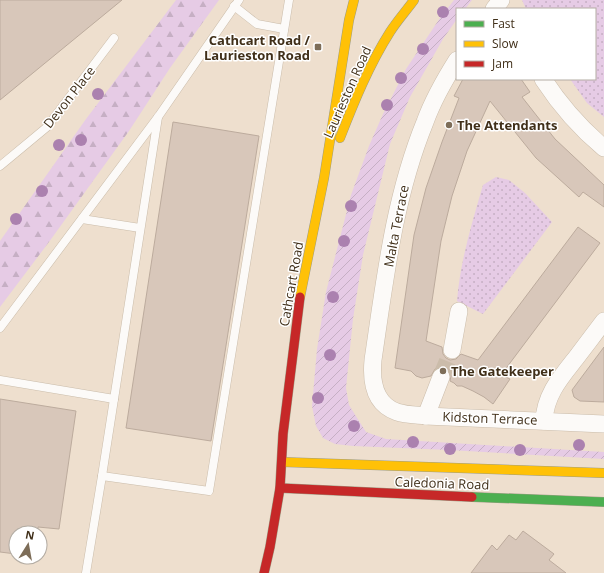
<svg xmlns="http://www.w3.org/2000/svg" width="604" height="573" font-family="'Open Sans',sans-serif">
<defs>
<pattern id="grass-dots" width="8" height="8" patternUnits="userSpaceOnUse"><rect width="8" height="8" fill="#e6cbe5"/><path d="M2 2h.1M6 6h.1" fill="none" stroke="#c6afc4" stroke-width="1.8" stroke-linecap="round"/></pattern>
<pattern id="forest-firs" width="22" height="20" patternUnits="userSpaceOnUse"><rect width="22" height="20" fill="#e6cbe5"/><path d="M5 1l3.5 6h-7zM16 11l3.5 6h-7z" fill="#c6afc4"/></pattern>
<pattern id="garden-furrows" width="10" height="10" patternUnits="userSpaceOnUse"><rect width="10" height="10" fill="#e6cbe5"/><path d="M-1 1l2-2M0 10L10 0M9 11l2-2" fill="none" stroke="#c6afc4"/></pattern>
</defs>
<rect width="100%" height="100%" fill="#eedfce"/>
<g fill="url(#grass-dots)">
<polygon points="522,0 604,0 604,117 587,103 570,79 595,79 595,9 526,9"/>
<path d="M496,177l13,3 16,13 27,29 -69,92 -26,-13c3,-39 15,-78 26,-116z"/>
</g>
<polygon fill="url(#forest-firs)" points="176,0 219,0 170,68 129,131 49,242 0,307 0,241 86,119"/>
<polygon fill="url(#garden-furrows)" points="454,0 472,0 465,9 457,9 457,19 443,39 410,97 390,144 363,255 353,319 346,388 349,405 366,432 386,439 604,452 604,459 449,450 353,446 335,444 323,438 316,426 312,406 317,349 326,292 351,195 369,146 383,114 406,69 440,18"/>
<g fill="#d8c7ba" stroke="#bcab9d">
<polygon points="0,0 122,0 0,100"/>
<polygon points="463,79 521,79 530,92 522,97 555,139 604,185 604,207 583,192 579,197 536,158 490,101 467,151 452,196 441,241 426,341 442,347 443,354 446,358 450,360 456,359 461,354 478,360 578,227 600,243 501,375 510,379 493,404 484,397 473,391 462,386 457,386 454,383 450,381 451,376 449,371 444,368 439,367 435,369 431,376 422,378 416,376 411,371 395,368 414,235 426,188 442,142 459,98 454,96"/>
<polygon points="173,122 259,136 211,441 126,428"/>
<polygon points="604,347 604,402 580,401 574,397 572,390"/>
<polygon points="0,399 76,411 59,529 38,527 37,533 16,533 16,554 0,552"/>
<polygon points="523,531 554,554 549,560 566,573 471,573 492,545 497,550 509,535 516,540"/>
</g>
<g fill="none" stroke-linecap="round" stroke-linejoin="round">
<polyline stroke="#cbbcaa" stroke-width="17" stroke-dasharray="17 8" stroke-linecap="butt" points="441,377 452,350"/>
<defs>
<g id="lane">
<polyline points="234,6 257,24 284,29"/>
<polyline points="0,166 47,127 114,38"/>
<polyline points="82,219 140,228"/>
<polyline points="0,328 158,117 239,0"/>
<polyline points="0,380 114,399"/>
<polyline points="102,476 209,491 289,0"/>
<polyline points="86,573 102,476 158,117"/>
</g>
<g id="street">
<polyline points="494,9 501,0"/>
<path d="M457,60c-12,19 -24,40 -32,62 -31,76 -40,157 -52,238 -2,21 1,44 24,52 9,3 20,3 29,4l178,8"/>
<path d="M543,79c17,26 37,49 61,69"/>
<polyline points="452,350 459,311"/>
<polyline points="426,416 441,377"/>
<path d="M544,421c1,-26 17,-44 32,-63 9,-12 19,-25 28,-37"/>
</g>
<polyline id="fast" points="472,497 604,502"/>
<g id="slow">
<path d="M340,138c14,-36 29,-73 50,-106 7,-11 16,-21 24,-32"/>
<polyline points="300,297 324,178 349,20 354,0"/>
<polyline points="282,462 604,473"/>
</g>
<g id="jam">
<polyline points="280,488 472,497"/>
<polyline points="264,573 270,547 280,488 283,434 300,297"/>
</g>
</defs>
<use href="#lane" stroke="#cabcaa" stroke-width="9"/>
<use href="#street" stroke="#cabcaa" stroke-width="18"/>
<use href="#fast" stroke="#9d9d85" stroke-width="10"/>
<use href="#slow" stroke="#9d9d85" stroke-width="10"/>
<use href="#jam" stroke="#9d9d85" stroke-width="10"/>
<use href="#lane" stroke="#fcfaf8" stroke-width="8"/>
<use href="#street" stroke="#fcfaf8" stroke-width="17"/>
<use href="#fast" stroke="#4caf50" stroke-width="9"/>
<use href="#slow" stroke="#ffc107" stroke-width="9"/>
<use href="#jam" stroke="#c62828" stroke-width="9"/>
</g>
<g fill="#ab81af">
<circle cx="443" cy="12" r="6"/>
<circle cx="423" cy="49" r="6"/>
<circle cx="401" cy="78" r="6"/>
<circle cx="98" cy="94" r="6"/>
<circle cx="387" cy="105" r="6"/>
<circle cx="81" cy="140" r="6"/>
<circle cx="59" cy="145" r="6"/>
<circle cx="42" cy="191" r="6"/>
<circle cx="351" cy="206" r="6"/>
<circle cx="16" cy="219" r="6"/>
<circle cx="344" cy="241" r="6"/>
<circle cx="333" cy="297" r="6"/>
<circle cx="330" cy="355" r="6"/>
<circle cx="318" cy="398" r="6"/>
<circle cx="354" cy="426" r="6"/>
<circle cx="413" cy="442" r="6"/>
<circle cx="579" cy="445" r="6"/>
<circle cx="450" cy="449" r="6"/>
<circle cx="520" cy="450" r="6"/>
</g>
<g fill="#7d6d58" stroke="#fff" stroke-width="1.5">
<rect x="314" y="43" width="8" height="8" rx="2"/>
<circle cx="449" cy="125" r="4"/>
<circle cx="443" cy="371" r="4"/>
</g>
<g text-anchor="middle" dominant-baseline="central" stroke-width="3" stroke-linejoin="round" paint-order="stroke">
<g font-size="13" font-weight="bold" fill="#402f19" stroke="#fff" text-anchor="start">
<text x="310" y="40" text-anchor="end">Cathcart Road /<tspan x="310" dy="15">Laurieston Road</tspan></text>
<text x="457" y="125">The Attendants</text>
<text x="451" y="371">The Gatekeeper</text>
</g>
<g font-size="13" fill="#402f19" stroke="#fff">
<text transform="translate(347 92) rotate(-66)">Laurieston Road</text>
<text transform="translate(69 97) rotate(-52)">Devon Place</text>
<text transform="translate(396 226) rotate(-79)">Malta Terrace</text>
<text transform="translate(291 284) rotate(-80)">Cathcart Road</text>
<text transform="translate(490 418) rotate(2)">Kidston Terrace</text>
<text transform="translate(442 483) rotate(2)">Caledonia Road</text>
</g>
</g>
<rect x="456" y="8" width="140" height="72" fill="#ffffff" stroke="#b3aca3"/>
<rect x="464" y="21" width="20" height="6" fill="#4caf50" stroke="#b3aca3"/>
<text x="492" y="28" font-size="12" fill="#402f19">Fast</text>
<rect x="464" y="41" width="20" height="6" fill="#ffc107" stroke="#b3aca3"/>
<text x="492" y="48" font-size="12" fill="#402f19">Slow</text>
<rect x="464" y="61" width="20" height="6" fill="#c62828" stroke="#b3aca3"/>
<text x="492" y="68" font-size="12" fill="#402f19">Jam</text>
<g transform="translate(28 545) rotate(11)"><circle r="19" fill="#ffffff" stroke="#b3aca3"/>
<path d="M0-3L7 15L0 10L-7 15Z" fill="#7d6d58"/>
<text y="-6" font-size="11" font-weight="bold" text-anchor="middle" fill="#402f19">N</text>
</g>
</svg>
